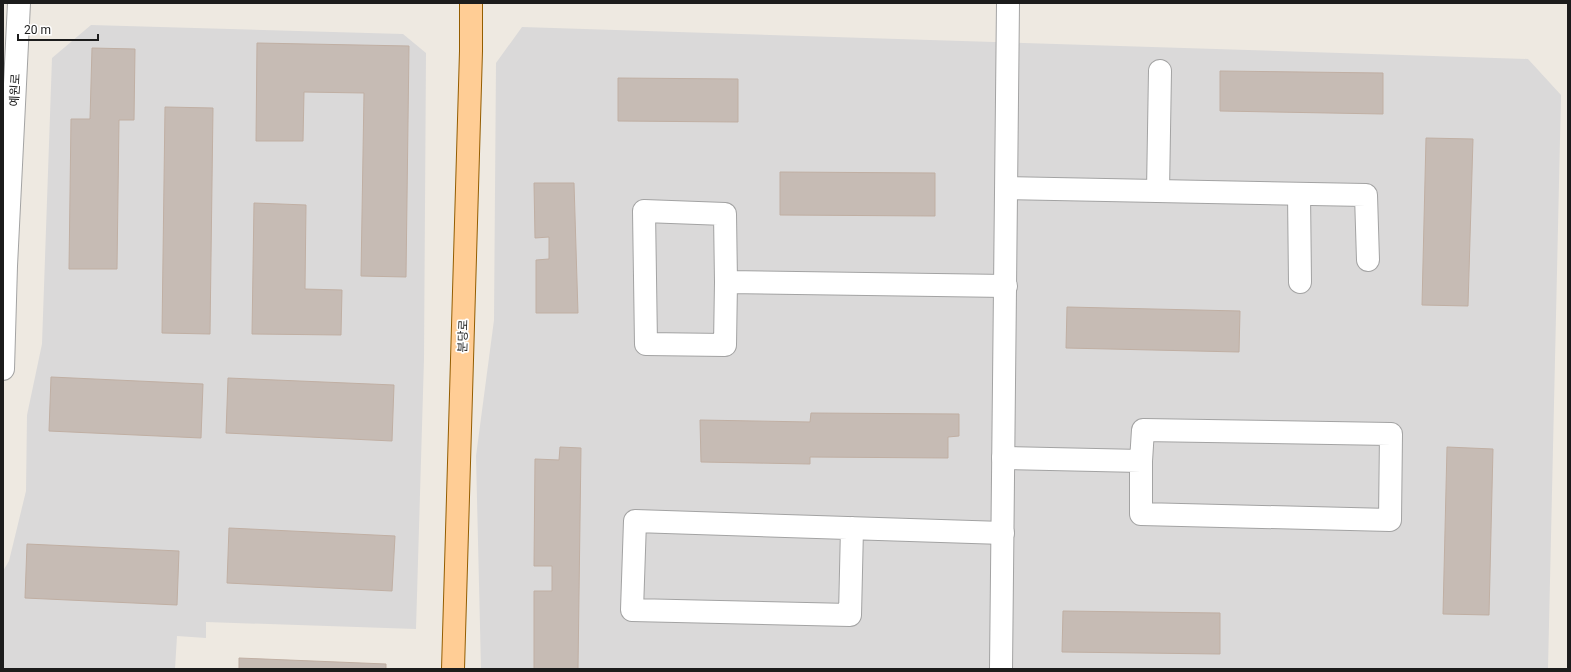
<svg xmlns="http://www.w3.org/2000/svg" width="1571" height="672" font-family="Roboto,'Noto Sans KR',sans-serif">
<rect width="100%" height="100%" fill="#eee9e1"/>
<g fill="#dad9d9">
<polygon points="91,25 403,34 426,53 424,359 416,629 206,622 206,638 177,636 175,669 3,669 3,571 9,561 26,491 27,415 42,344 52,58"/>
<polygon points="522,27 1528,59 1561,95 1548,669 481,669 476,456 494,320 496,63"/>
</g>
<g fill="#c6bbb4" stroke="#c0afa3">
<polygon points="257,43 409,46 406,277 361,276 364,93 304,92 303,141 256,141"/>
<polygon points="92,48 135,49 134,120 119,120 117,269 69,269 71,119 90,119"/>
<polygon points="1220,71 1383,73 1383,114 1220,111"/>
<polygon points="618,78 738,79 738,122 618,121"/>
<polygon points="165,107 213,108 210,334 162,333"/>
<polygon points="1426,138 1473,139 1468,306 1422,305"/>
<polygon points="780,172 935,173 935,216 780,215"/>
<polygon points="534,183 574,183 578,313 536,313 536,260 549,259 549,237 535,238"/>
<polygon points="254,203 306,205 305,289 342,290 341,335 252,334"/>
<polygon points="1067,307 1240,311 1239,352 1066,348"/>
<polygon points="51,377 203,384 201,438 49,431"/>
<polygon points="228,378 394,385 392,441 226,433"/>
<polygon points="811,413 959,414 959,436 948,437 948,458 810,457 810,464 701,462 700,420 810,422"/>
<polygon points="560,447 581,448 578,669 534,669 534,591 552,591 552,566 534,566 535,459 559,460"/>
<polygon points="1447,447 1493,449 1489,615 1443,614"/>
<polygon points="229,528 395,536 392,591 227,583"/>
<polygon points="27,544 179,551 177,605 25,598"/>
<polygon points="1063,611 1220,613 1220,654 1062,652"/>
<polygon points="239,658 386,664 386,669 239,669"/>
</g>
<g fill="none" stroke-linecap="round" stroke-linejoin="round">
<defs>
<g id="minor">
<polyline points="1007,188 1366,195 1368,260"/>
<polyline points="1158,191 1160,71"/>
<polyline points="1299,194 1300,282"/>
<polyline points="726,282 725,345 646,344 644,211 725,214 726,282 1006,286"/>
<polyline points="3,369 6,266 19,3"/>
<polyline points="1003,458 1141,461 1143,430 1391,434 1390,520 1141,514 1141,461"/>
<polyline points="852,528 850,615 632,610 635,521 1003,533"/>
<polyline points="1001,669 1008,3"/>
</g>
<polyline id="major" points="453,669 471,51 471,3"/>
</defs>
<use href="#minor" stroke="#a3a3a3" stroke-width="24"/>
<use href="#major" stroke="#945d00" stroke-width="24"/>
<use href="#minor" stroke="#fff" stroke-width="22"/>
<use href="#major" stroke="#ffcd95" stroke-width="22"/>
</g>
<g text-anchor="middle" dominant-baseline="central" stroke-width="3.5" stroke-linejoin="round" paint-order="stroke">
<g font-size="12" fill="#1c1c1c" stroke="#fff">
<text transform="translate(15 90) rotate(-87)">예원로</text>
<text transform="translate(463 336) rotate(-88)">분당로</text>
</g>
</g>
<rect width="1571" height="672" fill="none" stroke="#1c1c1c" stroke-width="8"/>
<path d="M18 34v6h80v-6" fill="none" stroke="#1c1c1c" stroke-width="2"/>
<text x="24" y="34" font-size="12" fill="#1c1c1c" stroke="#ffffff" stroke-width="3" paint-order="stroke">20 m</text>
</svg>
